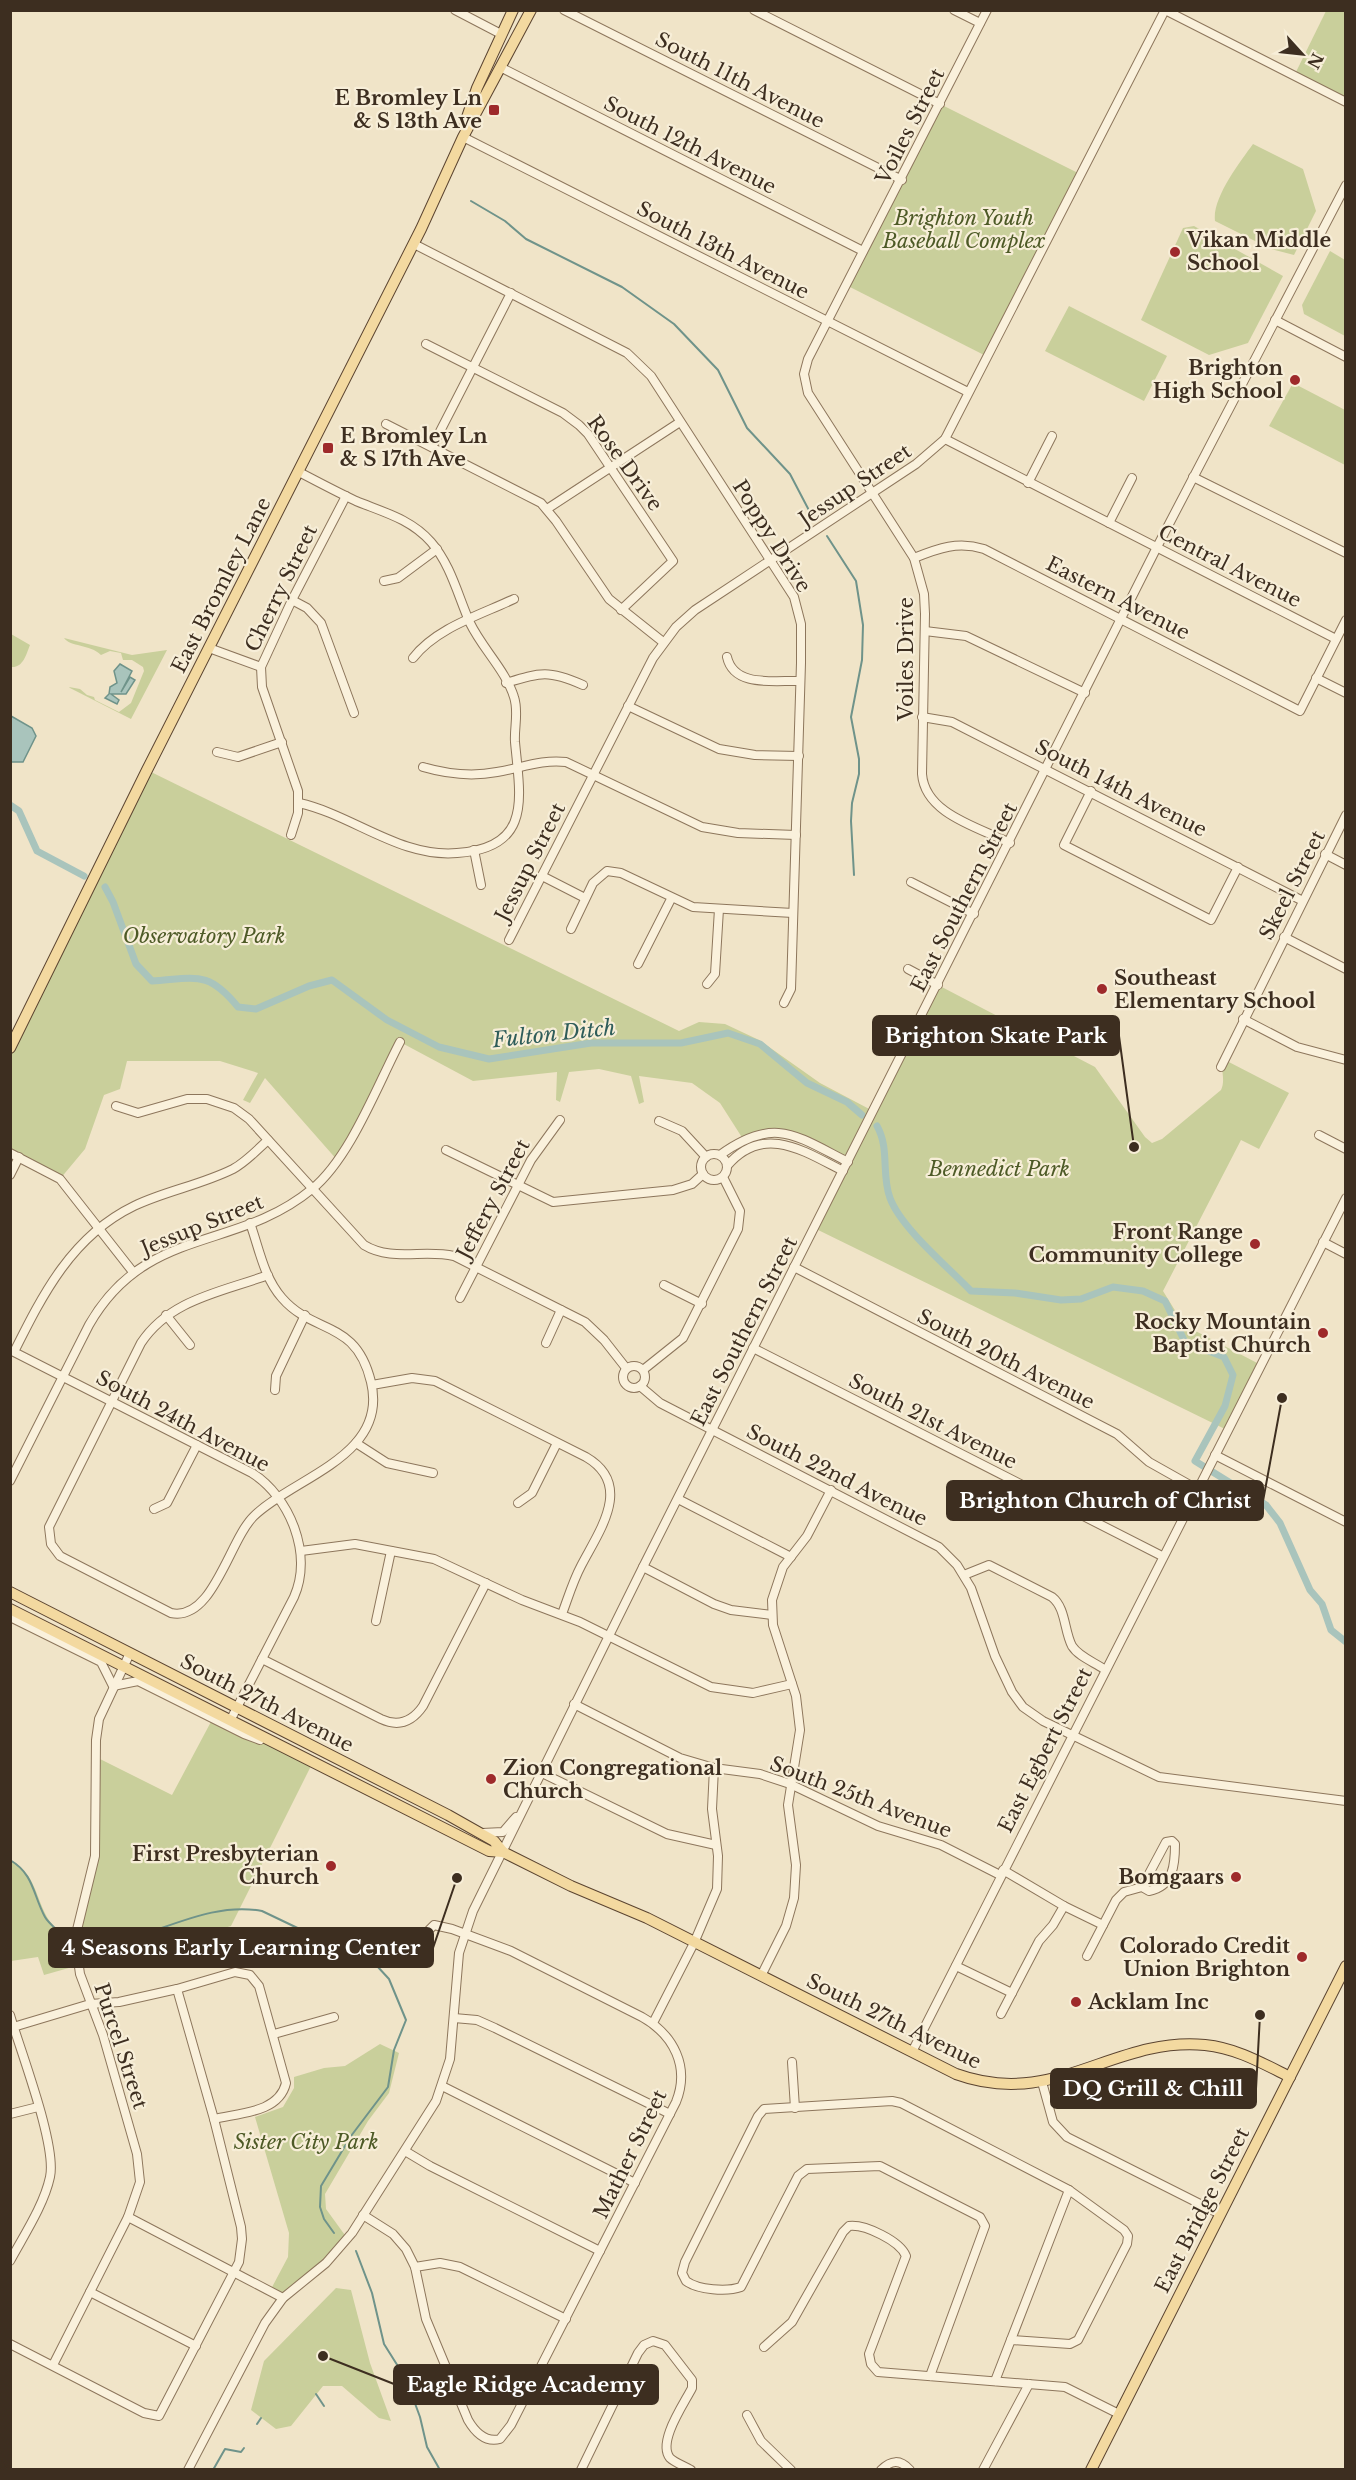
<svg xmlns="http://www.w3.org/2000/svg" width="1356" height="2480" font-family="'Libre Baskerville',serif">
<rect width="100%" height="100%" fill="#f0e4c8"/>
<g fill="#c9cf9b">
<polygon points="1326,11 1345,11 1345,102 1294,76"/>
<polygon points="940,104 1080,174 986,356 846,285"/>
<path d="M1253,144l50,25 13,42 -22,44 -23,-6 -56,-28c-3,-23 25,-59 38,-77z"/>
<polygon points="1194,226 1283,276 1248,343 1209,355 1141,320 1183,228"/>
<polygon points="1330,251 1345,260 1345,336 1304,314 1302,305"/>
<polygon points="1069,306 1167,356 1144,401 1045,351"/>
<polygon points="1293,383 1345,410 1345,465 1269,426"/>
<path d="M11,634l19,11c-4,10 -7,23 -19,22z"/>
<path d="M64,638l68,17 35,-5 -36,69 -61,-31 -1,-1 11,2 7,6 7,2 1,3 24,12 12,-9 13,-32 -1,-4 -11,-7h-9l-2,-7 -11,-2 -9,4c-11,-11 -31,-8 -37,-17z"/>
<path d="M147,770l532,261 20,-9 26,2 34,16 61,43 53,28 65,-126 157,82 50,70 7,6 10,-4 59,-49c5,-11 -1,-20 2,-31l66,34 -30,56 -18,-9 -78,151 21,34 77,40 -34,65 -413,-202 34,-66 -62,-29 -43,6 -23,-36 -28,-20 -53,-7 5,26 -5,2 -8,-28 -32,-7 -30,3 -9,30 -4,-2 1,-28 -84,9 -73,-39 -62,119 -73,-83 -15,25 -7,-3 15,-27 -38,-12h-93l-7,28 -16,6 -19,54 -25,30 -49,-27 -1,-104z"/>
<path d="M213,1718l100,44 -82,164 -103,31 -38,5 -46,13 -6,-18 -27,4v-101c36,21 20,62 63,80l20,-78 2,-105 76,38z"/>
<polygon points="380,2044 399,2053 389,2093 368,2121 325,2194 326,2209 347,2238 283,2298 270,2291 288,2257 289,2233 255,2117 283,2107 294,2088 294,2077 324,2068 345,2066"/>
<polygon points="336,2288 351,2290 370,2363 391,2421 379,2418 342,2386 323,2386 291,2426 276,2429 251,2410 264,2361"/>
</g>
<g fill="#a9c4bc" stroke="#6f938a" stroke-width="1.5">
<polygon points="120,664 132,671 121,692 130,677 135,680 126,694 111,694 119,700 117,704 105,698 109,694 110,687 117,683 114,671"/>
<polygon points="11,716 32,728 36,736 23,762 11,762"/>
</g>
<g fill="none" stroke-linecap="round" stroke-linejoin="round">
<g stroke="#6f938a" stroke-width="2">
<polyline points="471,201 505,221 526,239 622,287 674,324 718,370 747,428 790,474 813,518"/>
<polyline points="827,536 856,581 863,625 862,660 851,717 859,759 859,774 852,803 851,821 854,875"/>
<path d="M10,1860c24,14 23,35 35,57 4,7 12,12 17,18"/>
<path d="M91,1946c58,-4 112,-46 171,-35l115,55 12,13 17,41 -12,30 -6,37 -37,49 -30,50 -1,21 4,12 10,14"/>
<polyline points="356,2251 372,2293 384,2344 406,2379 420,2417 427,2447 440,2470"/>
<polyline points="316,2394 324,2406"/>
<polyline points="257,2424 261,2418"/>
<polyline points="213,2470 225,2449 241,2452 244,2448"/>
</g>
<g stroke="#a9c4bc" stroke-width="7">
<polyline points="10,805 19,811 37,851 84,876"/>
<path d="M105,887l8,15 23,62 16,17c44,-3 56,-11 86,26l18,2 53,-23 23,-6 55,40 52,27 50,12 102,-16h90l47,-10 32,11 47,39 40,19 15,13"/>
<path d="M877,1126c13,23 4,48 13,72 11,30 58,69 81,93l44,2 46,7 20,-1 32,-12 30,4 22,10 20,41 39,15 9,18 -8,31 -30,55 71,44 14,18 30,67 12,14 9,26 15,12"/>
</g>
<defs>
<g id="minor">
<polyline points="455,10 501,34"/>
<polyline points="564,10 902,180"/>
<polyline points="754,10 940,104"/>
<polyline points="954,10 980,23"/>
<path d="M987,10l-179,349 -4,15 4,19 106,165 10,36 1,20 -3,160c3,40 56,53 88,69"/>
<polyline points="1165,10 1346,102"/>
<polyline points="502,68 863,251"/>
<polyline points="463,137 968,392"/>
<polyline points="414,244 627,353 651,376 794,597 801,624 801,663 791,989 784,1003"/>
<polyline points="1275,320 1346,357"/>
<polyline points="426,344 563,413 579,425 588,434 673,561 621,610"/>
<polyline points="386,424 541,503 556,521 609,599 663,642"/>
<polyline points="945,439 1336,639"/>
<polyline points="432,447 511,293"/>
<polyline points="1193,477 1346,553"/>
<polyline points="1028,483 1052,436"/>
<polyline points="547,509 680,422"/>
<polyline points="1109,523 1132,478"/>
<path d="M914,558c25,-10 44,-17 70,-9l316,162 46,-91"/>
<polyline points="384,581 398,578 437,549"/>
<polyline points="292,600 307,608 321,623 354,713"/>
<polyline points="925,631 966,636 1085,693"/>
<polyline points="209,648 261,667"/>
<path d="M727,657c7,31 48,23 73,24"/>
<path d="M413,658c23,-30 67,-43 101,-59"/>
<polyline points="1316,678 1346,693"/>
<path d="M506,683c35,-11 43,-13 77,2"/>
<polyline points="628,706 719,749 755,755 799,756"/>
<polyline points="922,717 952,722 1301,900"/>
<polyline points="217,752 238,757 282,742"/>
<path d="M423,767c24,7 48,10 74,5 24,-4 45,-13 69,-10l136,65 36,6 58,2"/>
<polyline points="1091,791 1064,845 1211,920 1238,867"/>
<path d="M299,803c54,12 101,55 158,50 76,-5 63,-56 58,-111 -1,-15 4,-30 -1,-45 -8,-26 -32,-49 -44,-74 -12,-27 -19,-58 -39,-81 -20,-23 -48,-30 -75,-41 -19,-9 -38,-19 -57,-29"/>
<polyline points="291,835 298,813 298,791 262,687 261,667 292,600 346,496"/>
<polyline points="474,850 481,885"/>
<polyline points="1325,854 1346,865"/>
<polyline points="542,876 585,898"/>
<polyline points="911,882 974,914"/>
<polyline points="571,929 593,883 607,871 621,873 693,907 793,913"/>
<polyline points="1284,937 1346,969"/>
<polyline points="509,940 653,658 676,627 695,610 916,464 945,439 1165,10"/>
<polyline points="638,964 671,899"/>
<polyline points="908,969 938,985"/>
<polyline points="707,984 715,974 719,909"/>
<polyline points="1243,1019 1297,1047 1346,1060"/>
<polyline points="1221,1067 1346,815"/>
<path d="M116,1106l22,7 49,-14h20l27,9 15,11 115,126c28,17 59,4 90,11l131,66 19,18 22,28"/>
<polyline points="659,1121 682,1131 706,1157"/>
<polyline points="1319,1135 1346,1149"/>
<polyline points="446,1150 553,1202 673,1190 692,1184 703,1174"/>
<polyline points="10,1153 60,1179 133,1272"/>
<circle cx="714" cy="1167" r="13"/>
<path d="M720,1155c54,-39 75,-20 128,7"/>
<path d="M727,1166c36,-43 77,-15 116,5"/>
<polyline points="10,1175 19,1157"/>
<path d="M250,1223c9,25 14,55 32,75 32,37 74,21 89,84 18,74 -77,95 -117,134 -25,24 -41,106 -83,97l-111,-57 -9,-12 -2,-17 92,-184c29,-44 81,-51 127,-68"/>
<polyline points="1323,1242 1346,1254"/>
<polyline points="794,1267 1117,1434 1149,1462 1197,1489"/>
<polyline points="664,1285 702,1304"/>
<polyline points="460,1298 531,1160 560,1120"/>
<polyline points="166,1315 190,1345"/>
<polyline points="546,1343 561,1310"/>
<polyline points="753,1348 1162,1556"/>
<circle cx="634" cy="1377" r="11"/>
<polyline points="643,1370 683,1338 738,1229 740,1211 723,1177"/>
<path d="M372,1385l40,-7 23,3 151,76c48,28 13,74 -5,109 -8,15 -13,32 -19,48"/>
<polyline points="640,1386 660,1403 939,1547 957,1565 971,1588 995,1656 1012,1692 1023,1707 1043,1721 1159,1777 1346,1801"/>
<polyline points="275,1390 276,1376 305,1315"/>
<polyline points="356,1443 387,1463 433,1473"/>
<polyline points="1215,1455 1346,1522"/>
<path d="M10,1481l79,-156c57,-100 147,-73 223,-136 38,-31 65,-103 88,-147"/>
<polyline points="678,1499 791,1557"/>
<polyline points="518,1503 532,1493 557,1443"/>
<polyline points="154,1509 167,1503 197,1445"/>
<polyline points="301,1551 355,1544 434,1559 522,1600 580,1622 711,1687 753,1693 792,1684"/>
<polyline points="643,1567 714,1604 731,1610 772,1615"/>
<path d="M964,1575l25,-10 63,32c14,11 12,34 20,49 7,11 22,16 32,23"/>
<polyline points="10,1617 101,1662 113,1686 138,1681 244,1734 260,1740"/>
<polyline points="376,1621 391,1551"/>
<path d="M262,1659l119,60c17,8 31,3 42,-13l63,-123"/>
<polyline points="574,1704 680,1758 714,1768 760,1774 790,1784 878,1826 941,1845 1000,1875"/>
<path d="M230,1721l64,-124c19,-43 -4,-100 -42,-124l-238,-121c29,-58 58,-116 120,-146 31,-15 67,-21 99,-37 13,-7 24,-19 35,-29"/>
<polyline points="540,1772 667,1834 716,1845"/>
<polyline points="482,1833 503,1832 516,1817"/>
<polyline points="1003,1870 1064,1906 1103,1925"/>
<path d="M1087,1956l29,-56 8,-8 18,-5 24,-45 6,-1 3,3c0,20 -1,42 -26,47l-7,-4"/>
<polyline points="956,1966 1012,1993"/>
<polyline points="761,1976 786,1926 794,1898 796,1865 788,1805 800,1730 796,1696 773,1625 772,1600 783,1567 807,1536 831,1490"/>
<polyline points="1001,2014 1039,1941 1053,1925 1064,1906"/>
<path d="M10,2015c10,35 47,130 40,162 -6,28 -26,58 -40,84"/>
<polyline points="454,2018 477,2020 495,2028 670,2114"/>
<polyline points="653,2023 694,1943 717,1889 718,1856 712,1809 714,1768"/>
<path d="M10,2028l80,-24 29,-2 58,-13 58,-17 15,3 9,11 27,97c-7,30 -47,30 -72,36"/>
<polyline points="274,2034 334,2017"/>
<polyline points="912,2052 1346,1198"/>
<polyline points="792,2062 795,2108"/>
<polyline points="1042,2082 1053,2122 1067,2137 1220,2214"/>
<polyline points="442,2086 635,2183"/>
<polyline points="10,2114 38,2107"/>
<polyline points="405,2151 430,2166 600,2251"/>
<path d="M363,2215l30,19 13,15 9,18 11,52 42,101c7,12 17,23 32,19l11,-14 165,-323c14,-35 -2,-67 -34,-85l-131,-66 -59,-22 -18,-4 -5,5 -15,27"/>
<polyline points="128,2217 283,2298"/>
<polyline points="415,2267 440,2263 460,2267 566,2319"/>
<polyline points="90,2292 196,2346"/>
<polyline points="10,2344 144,2413 159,2416 239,2262 242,2239 241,2227 214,2119 177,1989"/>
<path d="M764,2347l28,-25 51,-90 6,-6c16,-2 51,15 57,30l-37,98 2,10 7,8 187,15 54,27"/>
<polyline points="53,2365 128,2217 140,2182 137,2154 103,2035 80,1974 75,1938 95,1856 96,1740 99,1719 130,1653"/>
<path d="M930,2376l55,-150 -5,-9 -100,-51 -73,3 -9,7 -57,111c-14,5 -43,3 -55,-6l-4,-8 3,-11 73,-146 6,-7 128,-8 9,2 168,87 55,40 4,6 -1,8 -49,96 -8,4 -59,-4"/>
<polyline points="995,2381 1069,2190"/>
<polyline points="747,2415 761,2441 791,2470"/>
<polyline points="188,2470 265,2323 283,2298 326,2263 352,2233 436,2101 450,2059 459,1953 473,1911 643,1567 1157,547 1346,185"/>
<path d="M581,2470l57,-117 6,-8 9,-4 12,4 27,35v8c-8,16 -35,54 -22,70 5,5 15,8 21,12"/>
<path d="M881,2470c10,-10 19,-11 29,0"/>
<polyline points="983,2470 1029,2384"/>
</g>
<g id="major">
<polyline points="464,126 477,88 513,10"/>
<polyline points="10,1048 147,770 421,229 463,137 531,10"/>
<polyline points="10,1592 448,1815 494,1841 503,1852"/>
<path d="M10,1609l479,242 14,1 68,34 76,32 309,156c99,36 157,-38 249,-29 31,3 57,18 85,32"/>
<polyline points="1091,2470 1346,1966"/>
</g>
</defs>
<use href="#minor" stroke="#8d765c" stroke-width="10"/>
<use href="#major" stroke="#5b4430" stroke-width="12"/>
<use href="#minor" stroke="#faf1dc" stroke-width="8"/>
<use href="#major" stroke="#f3d9a0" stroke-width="10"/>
</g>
<g fill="#9e2a2b" stroke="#f7eed8" stroke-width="2">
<rect x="488" y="104" width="12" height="12" rx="3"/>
<circle cx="1175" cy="252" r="6"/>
<circle cx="1295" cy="380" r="6"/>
<rect x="322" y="442" width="12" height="12" rx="3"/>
<circle cx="1102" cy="989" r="6"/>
<circle cx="1255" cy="1244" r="6"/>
<circle cx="1323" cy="1333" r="6"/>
<circle cx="491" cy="1779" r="6"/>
<circle cx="331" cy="1866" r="6"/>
<circle cx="1236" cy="1877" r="6"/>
<circle cx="1302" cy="1957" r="6"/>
<circle cx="1076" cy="2002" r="6"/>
</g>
<g text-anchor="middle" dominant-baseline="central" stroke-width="4.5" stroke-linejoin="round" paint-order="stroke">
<g font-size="20" fill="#3d2e20" stroke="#f7eed8">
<text transform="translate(740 80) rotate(27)">South 11th Avenue</text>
<text transform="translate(910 126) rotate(-63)">Voiles Street</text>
<text transform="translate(690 145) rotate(27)">South 12th Avenue</text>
<text transform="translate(723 250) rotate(27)">South 13th Avenue</text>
<text transform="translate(625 463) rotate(54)">Rose Drive</text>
<text transform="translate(855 485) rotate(-34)">Jessup Street</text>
<text transform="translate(772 536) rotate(58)">Poppy Drive</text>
<text transform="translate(1230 566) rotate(27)">Central Avenue</text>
<text transform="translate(221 585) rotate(-63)">East Bromley Lane</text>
<text transform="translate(281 588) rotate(-64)">Cherry Street</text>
<text transform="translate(1118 598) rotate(27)">Eastern Avenue</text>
<text transform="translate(906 659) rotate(-90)">Voiles Drive</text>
<text transform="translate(1121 788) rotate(27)">South 14th Avenue</text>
<text transform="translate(530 862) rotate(-63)">Jessup Street</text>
<text transform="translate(1292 885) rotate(-63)">Skeel Street</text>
<text transform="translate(964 897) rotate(-63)">East Southern Street</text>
<text transform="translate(493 1199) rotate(-62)">Jeffery Street</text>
<text transform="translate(202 1225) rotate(-22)">Jessup Street</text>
<text transform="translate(744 1331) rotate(-63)">East Southern Street</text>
<text transform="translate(1006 1359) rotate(27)">South 20th Avenue</text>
<text transform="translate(183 1421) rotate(28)">South 24th Avenue</text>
<text transform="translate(933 1421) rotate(27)">South 21st Avenue</text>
<text transform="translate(837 1475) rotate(27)">South 22nd Avenue</text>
<text transform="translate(267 1703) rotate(27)">South 27th Avenue</text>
<text transform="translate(1045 1750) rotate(-63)">East Egbert Street</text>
<text transform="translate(861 1797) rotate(21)">South 25th Avenue</text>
<text transform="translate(894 2021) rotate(26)">South 27th Avenue</text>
<text transform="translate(121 2046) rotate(72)">Purcel Street</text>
<text transform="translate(630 2154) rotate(-64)">Mather Street</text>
<text transform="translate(1202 2210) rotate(-63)">East Bridge Street</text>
</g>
<g font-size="20" font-weight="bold" fill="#3d2e20" stroke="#f7eed8" text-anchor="end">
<text x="482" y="98">E Bromley Ln<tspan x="482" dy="23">&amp; S 13th Ave</tspan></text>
<text x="1187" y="240" text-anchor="start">Vikan Middle<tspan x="1187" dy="23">School</tspan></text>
<text x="1283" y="368">Brighton<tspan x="1283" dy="23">High School</tspan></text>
<text x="340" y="436" text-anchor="start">E Bromley Ln<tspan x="340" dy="23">&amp; S 17th Ave</tspan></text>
<text x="1114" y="978" text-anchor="start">Southeast<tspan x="1114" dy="23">Elementary School</tspan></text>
<text x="1243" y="1232">Front Range<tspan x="1243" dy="23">Community College</tspan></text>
<text x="1311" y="1322">Rocky Mountain<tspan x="1311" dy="23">Baptist Church</tspan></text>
<text x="503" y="1768" text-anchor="start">Zion Congregational<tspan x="503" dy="23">Church</tspan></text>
<text x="319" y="1854">First Presbyterian<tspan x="319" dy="23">Church</tspan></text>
<text x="1224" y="1877">Bomgaars</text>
<text x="1290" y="1946">Colorado Credit<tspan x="1290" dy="23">Union Brighton</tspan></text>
<text x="1088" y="2002" text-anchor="start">Acklam Inc</text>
</g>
<g font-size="20" font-style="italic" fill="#4d5a26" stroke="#f7eed8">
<text x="964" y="218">Brighton Youth<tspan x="964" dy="23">Baseball Complex</tspan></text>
<text x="204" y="936">Observatory Park</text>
<text x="999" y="1169">Bennedict Park</text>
<text x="306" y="2142">Sister City Park</text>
</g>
<g font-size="21" font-style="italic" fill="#2f5d5a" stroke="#f7eed8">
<text transform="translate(554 1034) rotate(-6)">Fulton Ditch</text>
</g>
</g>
<path fill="none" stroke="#3d2e20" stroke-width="2" d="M1134 1147L1119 1036M1282 1398L1263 1501M457 1878L433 1948M1260 2015L1256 2089M323 2356L394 2384"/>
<g fill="#3d2e20" stroke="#f7eed8" stroke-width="2">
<circle cx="1134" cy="1147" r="6"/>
<circle cx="1282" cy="1398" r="6"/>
<circle cx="457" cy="1878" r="6"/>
<circle cx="1260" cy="2015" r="6"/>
<circle cx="323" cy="2356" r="6"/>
</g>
<g fill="#3d2e20" stroke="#3d2e20" stroke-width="2">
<rect x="873" y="1016" width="246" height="39" rx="6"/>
<rect x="947" y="1481" width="316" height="39" rx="6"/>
<rect x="49" y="1928" width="384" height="39" rx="6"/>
<rect x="1051" y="2069" width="205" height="39" rx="6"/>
<rect x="394" y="2365" width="264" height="39" rx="6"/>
</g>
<g font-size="21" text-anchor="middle" font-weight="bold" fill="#fff">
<text x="996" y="1043">Brighton Skate Park</text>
<text x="1105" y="1508">Brighton Church of Christ</text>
<text x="241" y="1955">4 Seasons Early Learning Center</text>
<text x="1153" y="2096">DQ Grill &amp; Chill</text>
<text x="526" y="2392">Eagle Ridge Academy</text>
</g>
<rect width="1356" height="2480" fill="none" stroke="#3d2e20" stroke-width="24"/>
<g transform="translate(1302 54) rotate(117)" stroke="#f7eed8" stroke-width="4.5" paint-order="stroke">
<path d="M0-4.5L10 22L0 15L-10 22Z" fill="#3d2e20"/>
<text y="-9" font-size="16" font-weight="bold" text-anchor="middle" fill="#3d2e20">N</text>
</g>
</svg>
